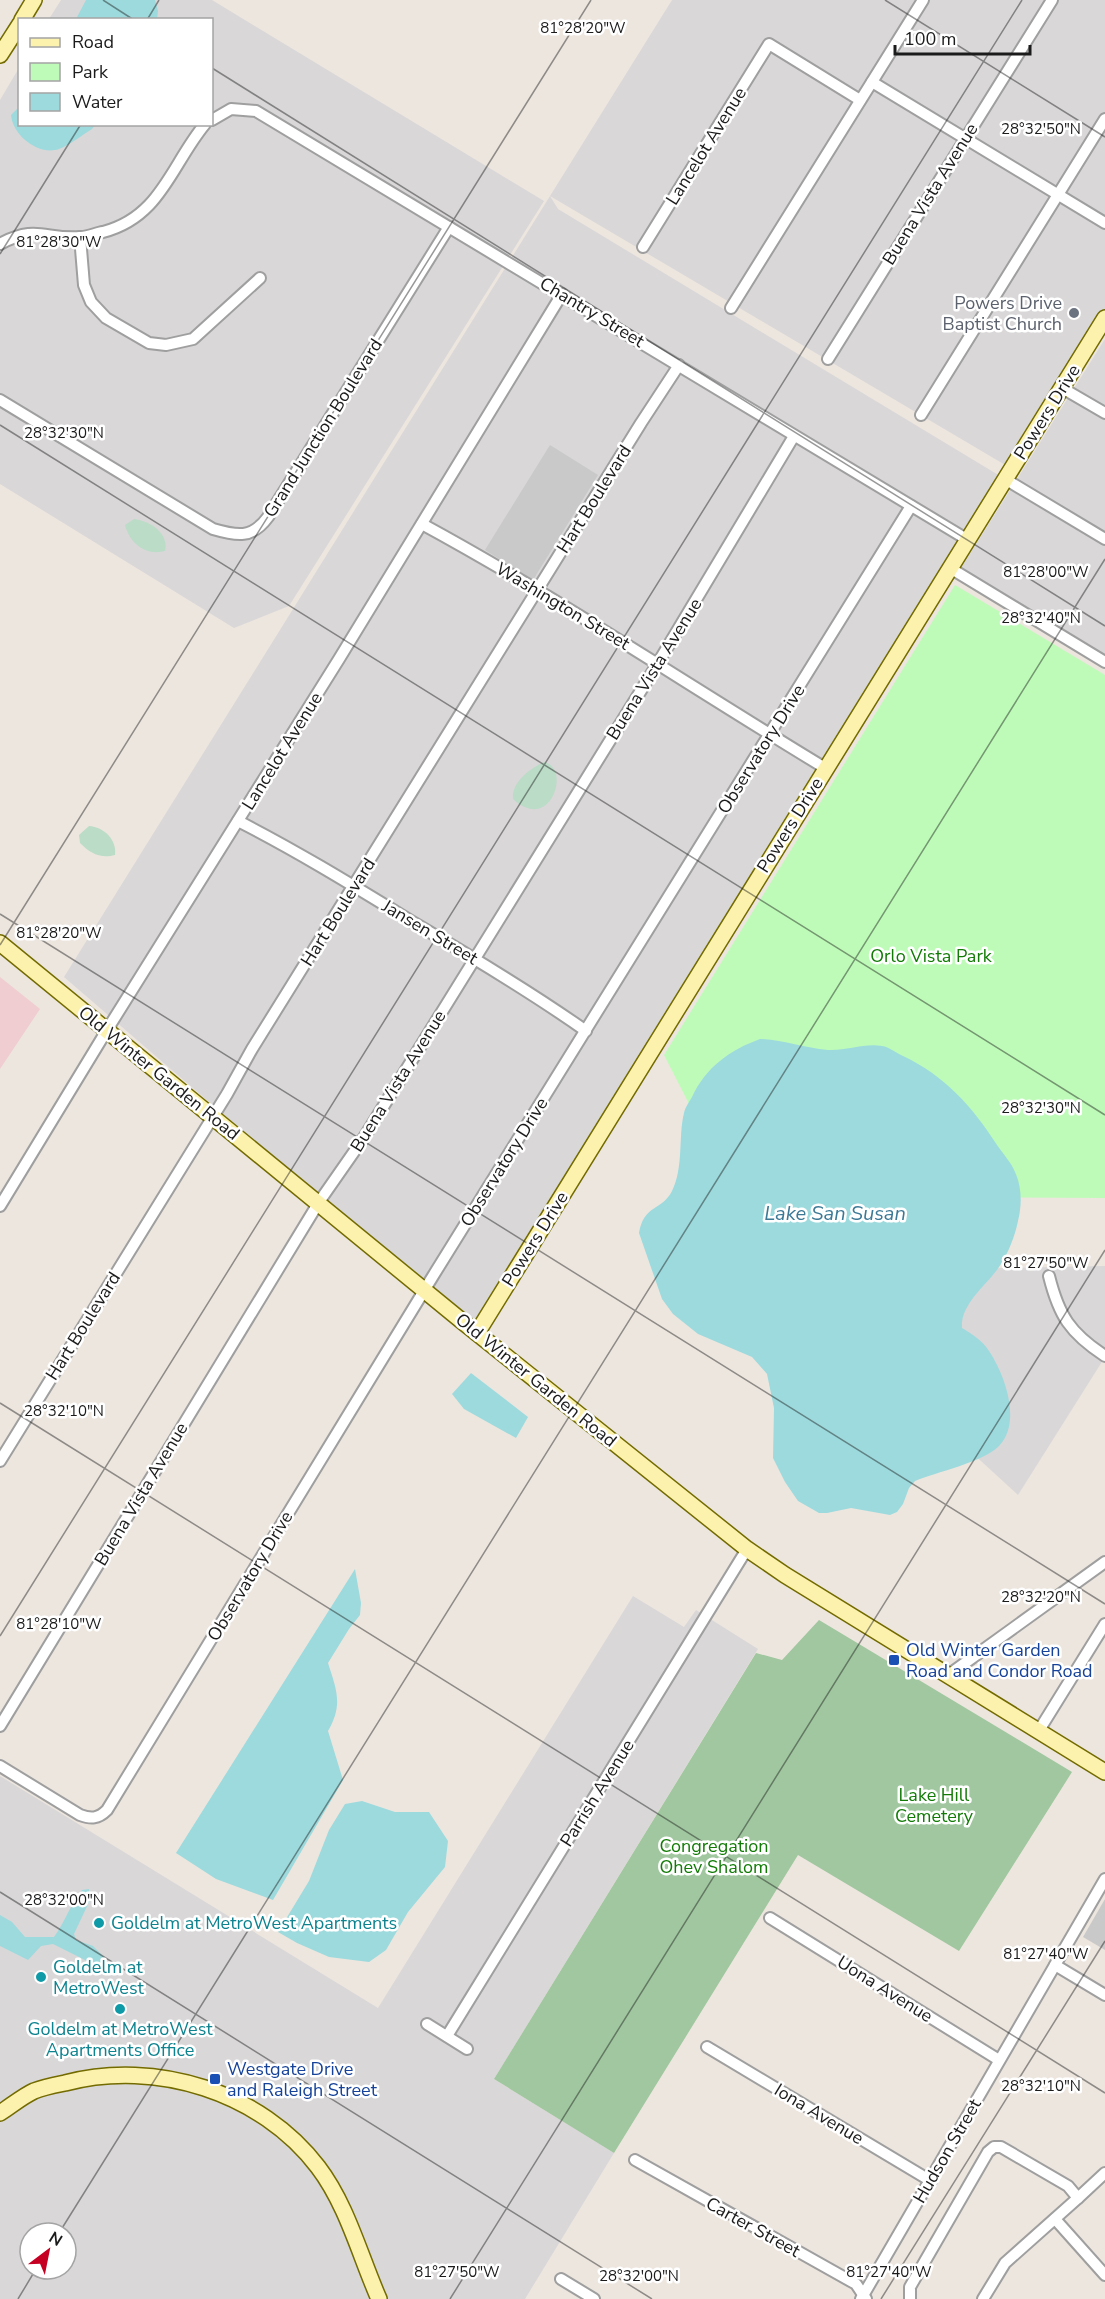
<svg xmlns="http://www.w3.org/2000/svg" width="1105" height="2299" font-family="'Nunito Sans',sans-serif">
<rect width="100%" height="100%" fill="#ede6df"/>
<g fill="#d9d7d8" fill-rule="evenodd">
<polygon points="61,0 212,0 544,201 289,606 234,628 0,484 0,100 19,68 20,124 212,124 212,20 49,19"/>
<polygon points="672,0 1105,0 1105,311 1012,469 550,196 558,209 1005,479 477,1333 64,977"/>
<polygon points="1105,339 1105,662 958,573"/>
<polygon points="1105,1266 1105,1357 1018,1495 896,1383 804,1272"/>
<path d="M633,1596l51,31 12,-17 62,39 -264,430 120,74 -89,146h-525v-523l378,232zM30,2233h36v36h-36z"/>
</g>
<polygon fill="#f0cdd1" points="0,977 40,1009 0,1069"/>
<g fill="#c9c9c9">
<polygon points="550,445 598,475 533,580 485,550"/>
<polygon points="1105,1899 1105,1950 1083,1937"/>
</g>
<g fill="#bbdcc7">
<path d="M134,519c16,2 35,14 31,32 -19,5 -35,-7 -40,-26z"/>
<path d="M544,762c28,6 6,72 -31,37 -2,-17 18,-31 31,-37z"/>
<path d="M89,826c15,1 28,14 26,29 -15,4 -25,-2 -35,-12l-1,-8z"/>
</g>
<polygon fill="#a0c79f" points="819,1620 1072,1772 959,1951 798,1855 614,2153 494,2079 756,1653 782,1660"/>
<polygon fill="#befbb8" points="955,585 1105,675 1105,1198 947,1197 707,1139 664,1055"/>
<g fill="#9ddadd">
<polygon points="86,0 155,0 158,11 157,19 76,19"/>
<path d="M19,107l1,17 75,1 -3,4c-10,6 -22,16 -33,20 -20,7 -46,-13 -48,-34z"/>
<path d="M760,1039c24,1 44,9 68,11 18,1 36,-7 54,-4 7,1 14,7 21,10 42,20 69,50 94,89 6,9 14,17 18,27 7,15 7,33 3,49 -3,15 -10,33 -19,46 -12,18 -39,37 -37,61 10,6 21,13 27,23 16,24 33,71 10,95 -16,16 -62,26 -84,35l-6,7 -6,16 -6,8 -7,3 -39,-7 -24,5h-8l-21,-12 -13,-19 -12,-24 1,-50 -7,-34 -15,-17 -54,-23 -25,-20 -11,-15 -23,-66c5,-29 23,-22 33,-42 12,-24 6,-54 12,-78 1,-5 5,-11 8,-16 14,-30 38,-47 68,-58z"/>
<polygon points="471,1373 528,1417 516,1438 464,1409 452,1394"/>
<path d="M355,1569l6,34 -1,12 -11,14 -21,34c9,28 15,42 0,68l15,49 -70,120 -57,-21 -40,-26z"/>
<polygon points="362,1801 395,1812 429,1812 448,1841 445,1867 408,1912 386,1950 369,1962 329,1957 297,1943 278,1932 309,1881 329,1830 345,1804"/>
<path d="M89,1889v13l-15,32 2,6 17,6 12,12 -3,7h-7l-42,-21 -12,2 -13,14 -28,-14v-31l12,7 13,15h29c11,-15 16,-32 28,-47z"/>
</g>
<g fill="none" stroke-linecap="round" stroke-linejoin="round">
<defs>
<g id="street">
<polyline points="872,82 1105,223"/>
<polyline points="212,120 231,109 256,111 968,540"/>
<polyline points="80,237 84,285 91,302 106,318 149,343 166,345 193,339 260,278"/>
<path d="M0,244c37,-20 45,-4 81,-7 7,0 15,-4 22,-5 58,-15 68,-67 102,-108"/>
<polyline points="643,247 769,44 860,100"/>
<polyline points="731,308 923,0"/>
<polyline points="828,359 1052,0"/>
<polyline points="1062,388 1105,413"/>
<path d="M0,400l213,129c24,7 39,10 55,-12l181,-290"/>
<polyline points="921,415 1105,119"/>
<polyline points="1005,479 1105,539"/>
<path d="M422,524c138,75 269,163 403,244"/>
<polyline points="950,568 1105,662"/>
<path d="M238,821c61,31 119,67 178,103 58,34 115,68 170,107"/>
<polyline points="0,1206 107,1030 339,659 562,294"/>
<path d="M1049,1276c10,40 21,57 56,80"/>
<polyline points="0,1461 227,1094 252,1049 641,423 679,365"/>
<polyline points="947,1676 1105,1562"/>
<polyline points="0,1726 319,1202 365,1136 658,663 794,436"/>
<polyline points="1038,1732 1105,1624"/>
<path d="M0,1766l80,49c11,4 18,4 27,-5l326,-534 478,-770"/>
<polyline points="770,1918 999,2060"/>
<polyline points="1055,1965 1105,1995"/>
<polyline points="427,2024 467,2049"/>
<polyline points="447,2036 747,1549"/>
<polyline points="707,2047 931,2181"/>
<polyline points="635,2160 856,2284 866,2299"/>
<polyline points="1078,2198 1105,2173"/>
<polyline points="1055,2219 1105,2275"/>
<polyline points="561,2279 594,2299"/>
<polyline points="861,2299 1105,1879"/>
<polyline points="910,2299 910,2287 988,2152 994,2147 1001,2147 1068,2186 1078,2198 1005,2263 983,2299"/>
</g>
<g id="secondary">
<polyline points="22,20 34,0"/>
<polyline points="0,55 20,24"/>
<polyline points="0,943 463,1322 747,1549 785,1575 1105,1772"/>
<polyline points="477,1333 1105,318"/>
<path d="M0,2113c11,-7 23,-17 34,-22 10,-4 21,-6 31,-8 91,-24 196,9 253,84 29,38 42,89 61,132"/>
</g>
</defs>
<use href="#street" stroke="#9f9f9f" stroke-width="14"/>
<use href="#secondary" stroke="#736b00" stroke-width="18"/>
<use href="#street" stroke="#fff" stroke-width="10"/>
<use href="#secondary" stroke="#fcf2ae" stroke-width="15"/>
</g>
<path fill="none" stroke="#1b1b1b" stroke-width="1.5" stroke-opacity="0.45" d="M103,0l31,20M885,0l220,137M147,20l12,-20M212,68l893,558M0,254l81,-130M0,425l1105,690M0,914l1105,690M0,945l591,-945M0,1403l1105,690M0,1636l1022,-1636M0,1892l652,407M59,2233l1046,-1674M18,2299l18,-30M450,2299l655,-1049M881,2299l224,-358"/>
<circle fill="#6b7280" stroke="#fff" stroke-width="2" cx="1074" cy="313" r="6"/>
<g fill="#1a4fb4" stroke="#fff" stroke-width="2">
<rect x="888" y="1654" width="12" height="12" rx="3"/>
<rect x="209" y="2073" width="12" height="12" rx="3"/>
</g>
<g fill="#0f9aa8" stroke="#fff" stroke-width="2">
<circle cx="99" cy="1923" r="6"/>
<circle cx="41" cy="1977" r="6"/>
<circle cx="120" cy="2009" r="6"/>
</g>
<g text-anchor="middle" dominant-baseline="central" stroke-width="5" stroke-linejoin="round" paint-order="stroke">
<g font-size="18" fill="#1b1b1b" stroke="#fff">
<text transform="translate(706 146) rotate(-58)">Lancelot Avenue</text>
<text transform="translate(930 194) rotate(-58)">Buena Vista Avenue</text>
<text transform="translate(592 312) rotate(31)">Chantry Street</text>
<text transform="translate(1047 412) rotate(-58)">Powers Drive</text>
<text transform="translate(323 428) rotate(-58)">Grand Junction Boulevard</text>
<text transform="translate(594 499) rotate(-58)">Hart Boulevard</text>
<text transform="translate(563 606) rotate(31)">Washington Street</text>
<text transform="translate(654 669) rotate(-58)">Buena Vista Avenue</text>
<text transform="translate(761 749) rotate(-58)">Observatory Drive</text>
<text transform="translate(282 751) rotate(-58)">Lancelot Avenue</text>
<text transform="translate(790 825) rotate(-58)">Powers Drive</text>
<text transform="translate(338 912) rotate(-58)">Hart Boulevard</text>
<text transform="translate(430 932) rotate(31)">Jansen Street</text>
<text transform="translate(159 1073) rotate(39)">Old Winter Garden Road</text>
<text transform="translate(398 1081) rotate(-58)">Buena Vista Avenue</text>
<text transform="translate(504 1162) rotate(-58)">Observatory Drive</text>
<text transform="translate(535 1239) rotate(-58)">Powers Drive</text>
<text transform="translate(83 1326) rotate(-58)">Hart Boulevard</text>
<text transform="translate(536 1380) rotate(39)">Old Winter Garden Road</text>
<text transform="translate(141 1494) rotate(-59)">Buena Vista Avenue</text>
<text transform="translate(250 1576) rotate(-59)">Observatory Drive</text>
<text transform="translate(597 1793) rotate(-58)">Parrish Avenue</text>
<text transform="translate(885 1989) rotate(32)">Uona Avenue</text>
<text transform="translate(819 2114) rotate(31)">Iona Avenue</text>
<text transform="translate(947 2151) rotate(-60)">Hudson Street</text>
<text transform="translate(753 2227) rotate(29)">Carter Street</text>
</g>
<g font-size="18" fill="#5b616d" stroke="#fff" text-anchor="end">
<text x="1062" y="303">Powers Drive<tspan x="1062" dy="21">Baptist Church</tspan></text>
</g>
<g font-size="18" fill="#117b06" stroke="#fff">
<text x="931" y="956">Orlo Vista Park</text>
<text x="934" y="1795">Lake Hill<tspan x="934" dy="21">Cemetery</tspan></text>
<text x="714" y="1846">Congregation<tspan x="714" dy="21">Ohev Shalom</tspan></text>
</g>
<g font-size="18" fill="#164399" stroke="#fff" text-anchor="start">
<text x="906" y="1650">Old Winter Garden<tspan x="906" dy="21">Road and Condor Road</tspan></text>
<text x="227" y="2069">Westgate Drive<tspan x="227" dy="21">and Raleigh Street</tspan></text>
</g>
<g font-size="18" fill="#0d838f" stroke="#fff" text-anchor="start">
<text x="111" y="1923">Goldelm at MetroWest Apartments</text>
<text x="53" y="1967">Goldelm at<tspan x="53" dy="21">MetroWest</tspan></text>
<text x="120" y="2029" text-anchor="middle">Goldelm at MetroWest<tspan x="120" dy="21">Apartments Office</tspan></text>
</g>
<g font-size="20" font-style="italic" fill="#3c7996" stroke="#fff">
<text x="835" y="1213">Lake San Susan</text>
</g>
</g>
<g font-size="15" text-anchor="middle" fill="#1b1b1b" stroke="#fff" stroke-width="5" stroke-linejoin="round" paint-order="stroke">
<text x="583" y="33">81°28'20"W</text>
<text x="1041" y="134">28°32'50"N</text>
<text x="59" y="247">81°28'30"W</text>
<text x="64" y="438">28°32'30"N</text>
<text x="1046" y="577">81°28'00"W</text>
<text x="1041" y="623">28°32'40"N</text>
<text x="59" y="938">81°28'20"W</text>
<text x="1041" y="1113">28°32'30"N</text>
<text x="1046" y="1268">81°27'50"W</text>
<text x="64" y="1416">28°32'10"N</text>
<text x="1041" y="1602">28°32'20"N</text>
<text x="59" y="1629">81°28'10"W</text>
<text x="64" y="1905">28°32'00"N</text>
<text x="1046" y="1959">81°27'40"W</text>
<text x="1041" y="2091">28°32'10"N</text>
<text x="457" y="2277">81°27'50"W</text>
<text x="889" y="2277">81°27'40"W</text>
<text x="639" y="2281">28°32'00"N</text>
</g>
<rect x="18" y="18" width="195" height="108" fill="#ffffff" stroke="#a4a4a4" stroke-width="1.5"/>
<rect x="30" y="38" width="30" height="9" fill="#fcf2ae" stroke="#a4a4a4" stroke-width="1.5"/>
<text x="72" y="48" font-size="18" fill="#1b1b1b">Road</text>
<rect x="30" y="63" width="30" height="18" fill="#befbb8" stroke="#a4a4a4" stroke-width="1.5"/>
<text x="72" y="78" font-size="18" fill="#1b1b1b">Park</text>
<rect x="30" y="93" width="30" height="18" fill="#9ddadd" stroke="#a4a4a4" stroke-width="1.5"/>
<text x="72" y="108" font-size="18" fill="#1b1b1b">Water</text>
<g transform="translate(48 2251) rotate(32)"><circle r="28" fill="#ffffff" stroke="#a4a4a4" stroke-width="1.5"/>
<path d="M0-4.5L10 22L0 15L-10 22Z" fill="#c50023"/>
<text y="-9" font-size="16" font-weight="bold" text-anchor="middle" fill="#1b1b1b">N</text>
</g>
<path d="M895 45v9h135v-9" fill="none" stroke="#1b1b1b" stroke-width="3"/>
<text x="904" y="45" font-size="18" fill="#1b1b1b" stroke="#ffffff" stroke-width="4.5" paint-order="stroke">100 m</text>
</svg>
